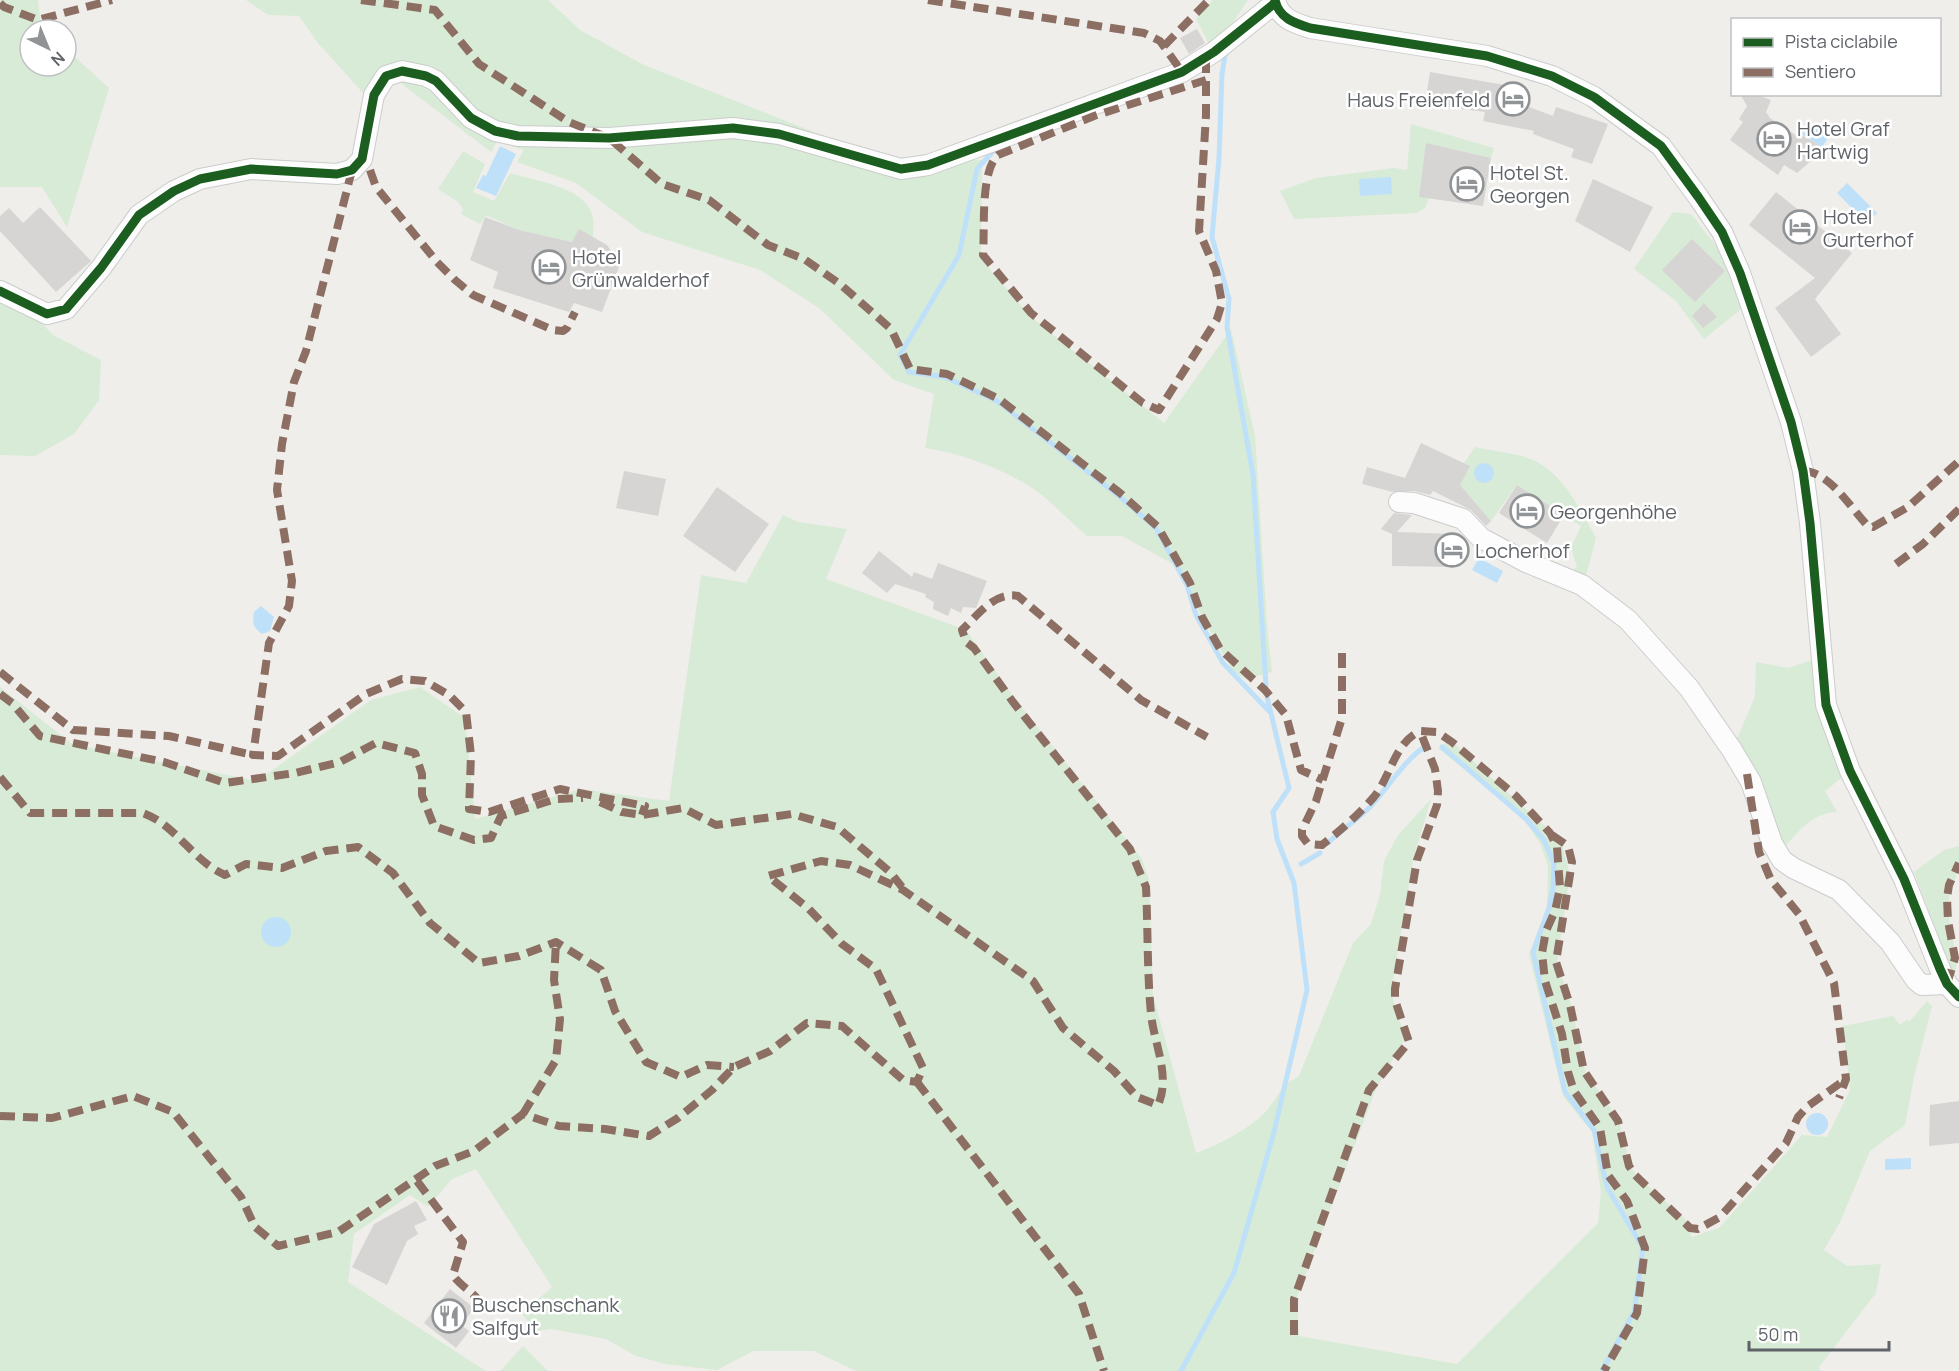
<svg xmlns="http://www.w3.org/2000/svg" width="1959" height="1371" font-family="Manrope,sans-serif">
<rect width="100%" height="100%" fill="#efeeea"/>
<g fill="#d8ebd6">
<polygon points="0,0 38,0 41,27 45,30 30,30 30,66 66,66 66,49 109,88 67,227 42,187 0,187"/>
<path d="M246,0h302l32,30 64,35 231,91 107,4 -1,99 50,58 133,106 67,-94 24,107 12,190 5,46 -27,7 -13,-9 -59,-106 -51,-28h-35c-15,-13 -30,-28 -45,-41 -30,-23 -80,-42 -117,-47l9,-54 -40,-14 -75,-72 -59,-38 -118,-38 -66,-49 -59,-21 7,-12 -27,-9 -6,11 -105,-80 -23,21 -45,-50 -19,-27 -31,-1z"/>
<polygon points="1213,0 1248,0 1234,21 1209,44 1196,19"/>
<polygon points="1411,124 1494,148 1491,158 1426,143 1429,198 1425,208 1417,213 1294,219 1280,191 1316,178 1394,168 1407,170"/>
<path d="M463,151l22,13 -12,28 21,9 16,-28c25,8 78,14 83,45 1,6 0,13 0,19l-21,5 -53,-12 -33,-15 -6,9 -19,-10 2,-5 -5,-7 -20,-13z"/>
<polygon points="1673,212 1691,214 1724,256 1745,306 1704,339 1676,301 1634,269"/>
<polygon points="0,280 53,335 101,360 99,400 74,434 35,456 0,455"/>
<path d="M1475,447c16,4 34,5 50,10 36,11 54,50 71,81l-10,38 -4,3 -9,-9 4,-3 -6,-19 10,-22 -64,-41 -26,36 -31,-36 9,-19 -5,-3z"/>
<path d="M783,515l15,7 49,7 -21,50 140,51 46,65 130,164 7,21 4,115 43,158c22,-8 56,-25 72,-44 14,-17 9,-20 31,-33l54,-133 18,-19 9,-29 4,-34 14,-26 33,-36 -18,61 -22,133 14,45 -29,51 -79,208 2,39 158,28 141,-141 3,-31 -9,-60 -29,-36 -34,-142 18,-47 1,-41 -8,-23 -15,-22 -38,-34 -48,-38 10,-10 112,102 9,34 -13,87 15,45 13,64 34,49 11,45 6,10 49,44 6,8v10l28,-9 83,-93 25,2 23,-47 -7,-64 50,-10 7,9 6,-5 4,1 17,-20 5,5 -18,71 -9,48 -35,26 -30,71 -16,28 23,16 34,-2 -5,29 -57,74 1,4h-964l-42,-20h-61l-36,19 -52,-6 -29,-8 -30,-17 -55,-10 -14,2 -15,-17 30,-27 -76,-118 -24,10 -24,28 -18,-12 -56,39 -6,48 138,89h-486v-684l72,57 185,37 114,-81 49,-13 45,31 10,101 106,-30 88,12 32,-226 45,8z"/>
<path d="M1821,657l29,114 -25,20 12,21c-26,0 -40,22 -57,40l-48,-102 23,-53 1,-35 32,6z"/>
<polygon points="1959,846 1959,867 1949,897 1949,919 1957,961 1954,977 1914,872 1944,850"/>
<polygon points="523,1346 548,1371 500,1371"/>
</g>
<g fill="#bfe0f9">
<polygon points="1807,121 1830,135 1822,147 1799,133"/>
<polygon points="500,146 516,154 496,196 476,188 483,175 486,176"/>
<polygon points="1391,177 1392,194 1360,196 1359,179"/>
<polygon points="1847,183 1877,213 1867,223 1837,193"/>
<circle cx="1484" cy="473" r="10"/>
<polygon points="1479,558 1503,571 1497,583 1472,570"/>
<path d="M261,606l13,11 -4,14 -8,3c-9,-6 -10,-12 -8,-22z"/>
<circle cx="276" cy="932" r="15"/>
<circle cx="1817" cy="1124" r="11"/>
<polygon points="1911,1158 1911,1169 1885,1170 1885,1159"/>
</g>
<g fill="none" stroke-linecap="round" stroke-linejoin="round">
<g stroke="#bfe0f9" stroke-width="5">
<polyline points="1229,50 1225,55 1222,74 1219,158 1212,237 1229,299 1227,327 1253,475 1266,686"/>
<polyline points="996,148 977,169 959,255 900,355 909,372 945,377 997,401 1119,496 1156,528 1187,585 1196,615 1223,663 1269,711"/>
<polyline points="1442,747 1526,819 1544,840 1554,864 1553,888 1549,908 1533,952 1565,1092 1594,1130 1607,1187 1643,1248 1634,1312 1602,1371"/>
<path d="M1328,843c13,-13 29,-23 42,-36 17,-18 36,-49 56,-61"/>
<polyline points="1301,864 1320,853"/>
<polyline points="1181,1371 1234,1273 1274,1132 1307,990 1294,883 1277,839 1273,812 1289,788 1267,697"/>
</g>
</g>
<g fill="#d6d5d3">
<polygon points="1197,29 1205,43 1189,54 1180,38"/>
<polygon points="1430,72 1527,89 1524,105 1553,116 1556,107 1608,124 1592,164 1571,157 1574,149 1533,134 1534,131 1483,121 1485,112 1425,104"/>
<polygon points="1740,94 1755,94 1771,100 1766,112 1770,118 1797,136 1799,133 1825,149 1797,173 1784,165 1778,175 1730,140 1743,122 1739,119 1747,106"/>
<polygon points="1426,143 1491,158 1483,206 1419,197"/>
<polygon points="1593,179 1653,207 1630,252 1575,221"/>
<polygon points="1776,192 1852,253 1815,299 1841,334 1811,357 1775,308 1815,278 1749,225"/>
<polygon points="40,207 91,261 56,292 0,231 0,216 9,208 23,223"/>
<polygon points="485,217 519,230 572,242 579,229 607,245 620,264 602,312 574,303 569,312 493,288 498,272 470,260"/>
<polygon points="1692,239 1725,271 1695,302 1662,270"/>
<polygon points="1704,303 1717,317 1703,328 1692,316"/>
<polygon points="1421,443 1470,466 1460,485 1491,521 1486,526 1471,510 1433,491 1430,495 1415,491 1393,492 1362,484 1367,467 1405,478"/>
<polygon points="624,471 666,479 658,516 616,508"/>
<polygon points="1517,485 1564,515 1547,543 1499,513"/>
<polygon points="717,487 769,524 735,572 683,536"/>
<polygon points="1394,513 1412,515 1397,532 1455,534 1456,567 1392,566 1392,534 1381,529"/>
<polygon points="879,551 912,577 914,572 932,579 938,563 987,581 976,608 963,607 961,613 951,608 948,616 933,609 934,602 925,597 926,594 895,584 887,593 862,573"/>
<polygon points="1959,1101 1959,1143 1929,1146 1930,1105"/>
<polygon points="416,1201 427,1220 414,1226 418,1234 407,1241 387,1285 352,1267 374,1224"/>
<polygon points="450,1289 474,1308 461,1325 469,1331 456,1348 424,1323"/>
</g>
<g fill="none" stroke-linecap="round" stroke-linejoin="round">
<defs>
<g id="minor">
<path d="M1275,0c4,18 19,23 35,28l177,28 65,20 42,21 67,49 38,52 23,34 18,41 51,149 12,49 7,52 16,182 24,66 54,108 36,90 7,15 12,13"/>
<polyline points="0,291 47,314 66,309 101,268 139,215 174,191 200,179 251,169 337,174 352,170 362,159 374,95 386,76 402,71 426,76 436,81 471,118 495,131 518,136 609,138 733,128 779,134 901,169 928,165 1182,72 1214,52 1275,3"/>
<polyline points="1399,502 1414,503 1463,519 1481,538 1526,562 1582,585 1628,620 1689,688 1732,750 1751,782 1772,843 1782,860 1793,868 1839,890 1890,942 1916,980 1922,985 1947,984"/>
</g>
</defs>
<use href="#minor" stroke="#cbcccc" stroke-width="22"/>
<use href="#minor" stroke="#fdfcfc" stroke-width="20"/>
<g stroke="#8d6e63" stroke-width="8" stroke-dasharray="15 8" stroke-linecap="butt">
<polyline points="361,0 435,10 479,64 569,122 609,138 662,184 709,200 768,245 804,259 840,284 891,329 910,369 947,374 999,399 1120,493 1158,527 1190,583 1202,617 1220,649 1265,690 1286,715 1301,770 1323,780"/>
<polyline points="928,0 1144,33 1160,41 1182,72"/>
<polyline points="0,3 4,7 38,20 112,0"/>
<polyline points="1164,46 1209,0"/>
<path d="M1206,58v57l-7,116 17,40 6,32 -5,16 -58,91 -16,-7 -112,-90 -48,-58c2,-26 -3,-84 15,-100l96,-39 112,-36"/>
<polyline points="352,170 306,351 294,382 282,444 277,490 292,581 289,606 269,643 253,755 278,756 366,694 402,679 425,681 449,695 466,712 471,755 469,809 489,812 560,789 645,806 642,815"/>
<polyline points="370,170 376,187 437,262 455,280 473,295 553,330 563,331 567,328 575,312"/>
<path d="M1803,471c26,0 47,36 64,54l6,2 35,-20 51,-46"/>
<polyline points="1896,564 1923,544 1959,509"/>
<path d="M1342,653v65l-26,83 -14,29v6l6,8 14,1c18,-14 36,-30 51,-47 18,-21 21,-55 47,-67l17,1 15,10 64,54 34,37 7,14 3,41 -5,23 -9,20 -4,22 3,28 17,53 6,38 6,19 26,37 8,47 19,26 18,47 -8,65 -33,58"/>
<polyline points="0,672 73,730 169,736 253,755"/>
<polyline points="0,694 12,703 40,736 164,762 225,783 295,773 340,762 376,743 415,753 422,774 422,795 434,826 474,840 491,838 501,816 556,799 583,798"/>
<polyline points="1747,774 1759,852 1771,880 1799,914 1834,983 1846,1079 1839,1098"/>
<path d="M0,777l30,36h113c33,12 50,48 82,62l21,-11 36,4 44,-17 32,-4 35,26 37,50 49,40 40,-7 37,-14 45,28 14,41 31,51 35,15 26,-12 27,2"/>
<polyline points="600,802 622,812 642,815 683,808 716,825 792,814 837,827 890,872 902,887"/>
<polyline points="1552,835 1568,846 1572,862 1556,962 1570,1005 1584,1071 1618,1121 1629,1166 1635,1175 1690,1228 1698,1229 1720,1217 1786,1143 1798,1117 1808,1106 1846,1079"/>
<polyline points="1947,984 1955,958 1948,921 1947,898 1949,885 1959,863"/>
<polyline points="917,1082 1079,1294 1104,1371"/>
<polyline points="523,1114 556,1060 560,1019 554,980 556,942"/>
<path d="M0,1116l52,2 81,-22 40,16 68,85 14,30 23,19 60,-14 97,-66 39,-15 49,-37 36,12 46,3 44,7 29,-18 34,-28 22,-23 36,-16 37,-28 35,3 61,54 14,2 6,-14 -47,-99 -34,-25 -33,-35 -41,-33 53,-15 29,4 53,25 130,91 30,47 51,43 23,26 21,8c13,-29 -4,-61 -7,-91 -4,-42 -3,-85 -5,-127l-16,-38 -117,-147 -39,-54 -8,-6 -4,-12c16,-15 33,-39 56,-34l123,104 66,37"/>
<path d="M417,1181l46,61 -10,33c8,13 27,20 30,34"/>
<polyline points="1294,1335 1294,1299 1369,1090 1409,1042 1395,1000 1395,989 1417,860 1437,805 1438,791 1435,769 1420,731"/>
</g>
<defs>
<g id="cycleway">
<path d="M1275,0c4,18 19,23 35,28l177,28 65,20 42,21 67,49 38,52 23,34 18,41 51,149 12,49 7,52 16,182 24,66 54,108 36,90 7,15 12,13"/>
<polyline points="0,291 47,314 66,309 101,268 139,215 174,191 200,179 251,169 337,174 352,170 362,159 374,95 386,76 402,71 426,76 436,81 471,118 495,131 518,136 609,138 733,128 779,134 901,169 928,165 1182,72 1214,52 1275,3"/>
</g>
</defs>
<use href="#cycleway" stroke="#fff" stroke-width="13"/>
<use href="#cycleway" stroke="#1b5e20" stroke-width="9"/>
</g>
<defs>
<symbol id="hotel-ring" viewBox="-11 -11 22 22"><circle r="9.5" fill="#fff" stroke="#919496" stroke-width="1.5"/><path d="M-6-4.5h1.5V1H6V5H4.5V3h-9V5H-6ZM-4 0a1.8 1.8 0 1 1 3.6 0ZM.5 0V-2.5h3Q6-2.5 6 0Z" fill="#919496"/></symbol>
<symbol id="restaurant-ring" viewBox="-11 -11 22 22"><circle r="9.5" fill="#fff" stroke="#919496" stroke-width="1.5"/><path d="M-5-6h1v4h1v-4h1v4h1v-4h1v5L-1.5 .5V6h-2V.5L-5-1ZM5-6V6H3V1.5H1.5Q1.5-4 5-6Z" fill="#919496"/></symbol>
</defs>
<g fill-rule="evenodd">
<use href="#hotel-ring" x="1494" y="80" width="38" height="38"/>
<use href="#hotel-ring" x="1755" y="120" width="38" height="38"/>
<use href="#hotel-ring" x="1448" y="165" width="38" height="38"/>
<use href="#hotel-ring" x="1781" y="208" width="38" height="38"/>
<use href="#hotel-ring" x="530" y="248" width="38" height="38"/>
<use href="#hotel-ring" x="1508" y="492" width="38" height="38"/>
<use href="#hotel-ring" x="1433" y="531" width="38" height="38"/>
<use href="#restaurant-ring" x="430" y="1297" width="38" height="38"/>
</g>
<g text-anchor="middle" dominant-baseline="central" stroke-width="5" stroke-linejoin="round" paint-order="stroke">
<g font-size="20" fill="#5f6368" stroke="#fff" text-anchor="start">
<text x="1490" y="99" text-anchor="end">Haus Freienfeld</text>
<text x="1797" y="128">Hotel Graf<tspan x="1797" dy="23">Hartwig</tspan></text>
<text x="1490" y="172">Hotel St.<tspan x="1490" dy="23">Georgen</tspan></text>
<text x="1823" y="216">Hotel<tspan x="1823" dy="23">Gurterhof</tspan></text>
<text x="572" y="256">Hotel<tspan x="572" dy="23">Grünwalderhof</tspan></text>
<text x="1550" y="511">Georgenhöhe</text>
<text x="1475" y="550">Locherhof</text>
<text x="472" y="1304">Buschenschank<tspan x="472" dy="23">Salfgut</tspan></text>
</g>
</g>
<rect x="1731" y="18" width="210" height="78" fill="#ffffff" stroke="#bfc1c3" stroke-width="1.5"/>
<rect x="1743" y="38" width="30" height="9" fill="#1b5e20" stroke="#bfc1c3" stroke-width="1.5"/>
<text x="1785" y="48" font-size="18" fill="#5f6368">Pista ciclabile</text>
<rect x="1743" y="68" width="30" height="9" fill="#8d6e63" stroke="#bfc1c3" stroke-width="1.5"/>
<text x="1785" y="78" font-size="18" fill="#5f6368">Sentiero</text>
<g transform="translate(48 48) rotate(137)"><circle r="28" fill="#ffffff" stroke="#bfc1c3" stroke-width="1.5"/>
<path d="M0-4.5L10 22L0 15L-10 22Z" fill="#919496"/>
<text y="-9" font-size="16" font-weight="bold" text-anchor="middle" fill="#5f6368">N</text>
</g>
<path d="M1749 1341v9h140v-9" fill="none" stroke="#5f6368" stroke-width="3"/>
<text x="1758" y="1341" font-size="18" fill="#5f6368" stroke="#ffffff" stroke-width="4.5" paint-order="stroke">50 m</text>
</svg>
